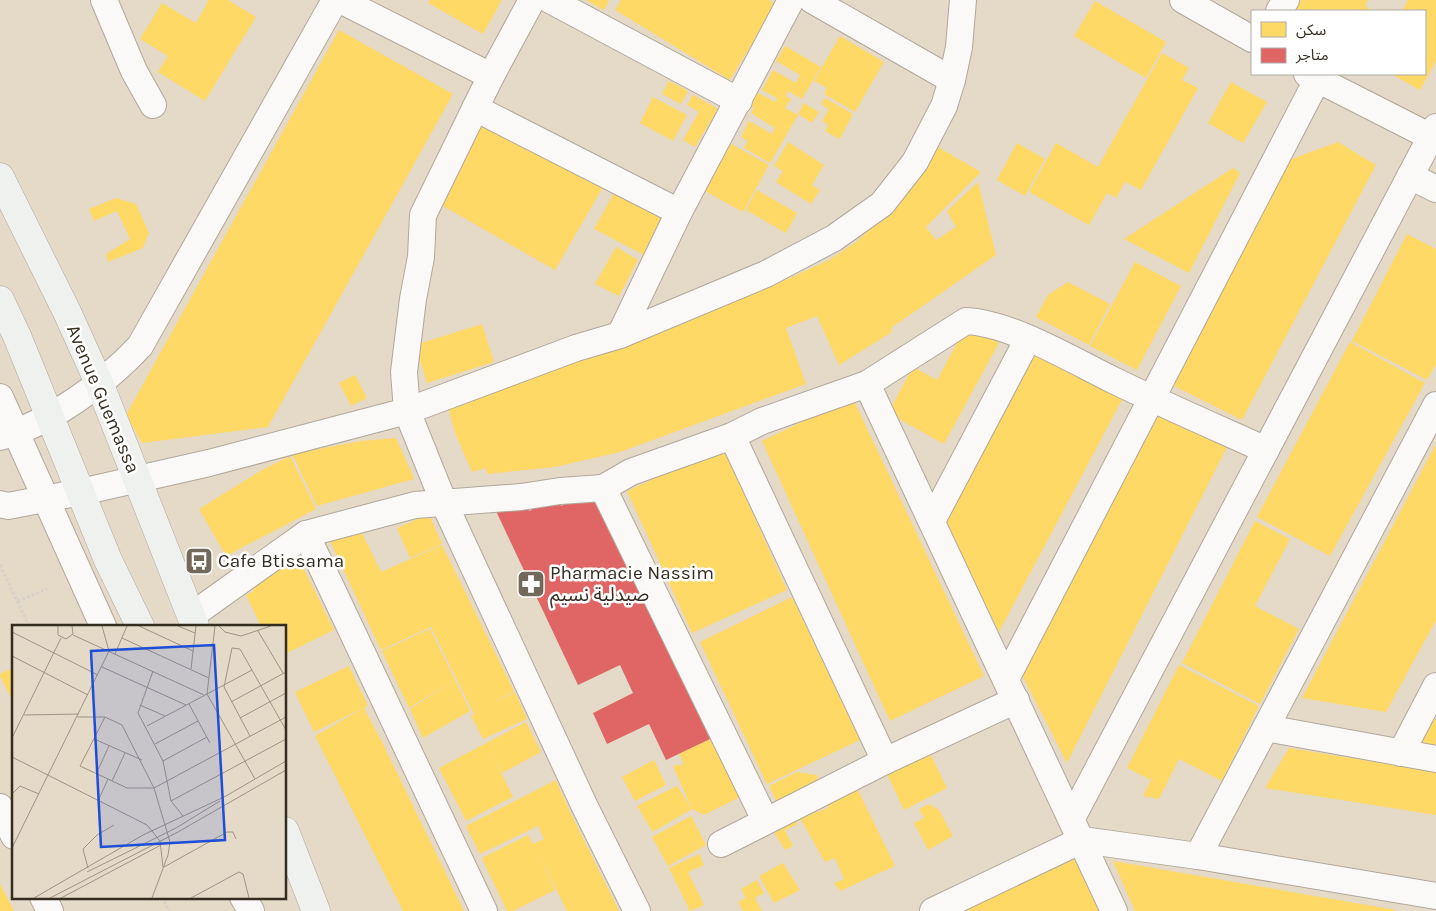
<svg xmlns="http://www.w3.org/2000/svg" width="1436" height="911" font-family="Karla,'Noto Sans Arabic',sans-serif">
<rect width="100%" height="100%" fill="#e5d9c8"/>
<g fill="#ffd966">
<polygon points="209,0 228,0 256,17 205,101 158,72 168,56 140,39 162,3 196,23"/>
<polygon points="430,0 502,0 483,34 428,3"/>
<polygon points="586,0 609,0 604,10"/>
<polygon points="621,0 769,0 776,4 730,80 615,10"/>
<polygon points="1301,0 1368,0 1365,6 1373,11 1295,11"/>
<polygon points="1408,0 1436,0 1436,61 1420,90 1391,74 1425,74 1425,11 1402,11"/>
<polygon points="1095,1 1166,42 1146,78 1074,36"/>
<polygon points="339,30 453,94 268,427 142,443 126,415"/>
<polygon points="840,36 884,62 855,112 824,94 827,88 814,81"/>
<polygon points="785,46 821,67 802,99 788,91 786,96 791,99 785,108 798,115 770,163 744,148 748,141 741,137 749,121 772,134 775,128 751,113 754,108 747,104 755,91 775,102 777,98 762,90 773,70 796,83 800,75 776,61"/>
<polygon points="1162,53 1189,68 1182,80 1198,88 1141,190 1125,182 1116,198 1107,193 1089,225 1029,192 1056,143 1098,167"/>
<polygon points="669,81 688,91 681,104 662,94"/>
<polygon points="1231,82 1267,102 1243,143 1208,123"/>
<polygon points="693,95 718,109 695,147 683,140 699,112 687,105"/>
<polygon points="653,97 687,115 673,141 640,123"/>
<polygon points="825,98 853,114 840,139 825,131 828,125 822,121 829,109 821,104"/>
<polygon points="804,103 819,112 812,123 798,114"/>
<polygon points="484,119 603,187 555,270 436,202"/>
<polygon points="788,142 824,165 812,185 820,190 811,204 776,182 783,171 774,166"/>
<polygon points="1338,142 1376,165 1242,420 1168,383 1286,161"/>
<polygon points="1017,143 1045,159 1025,196 997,180"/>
<polygon points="731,144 769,165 743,212 705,191"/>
<polygon points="936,146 981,172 926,227 936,240 956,227 947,211 978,182 996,255 891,328 892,332 839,365 817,316 786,328 806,384 620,452 555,467 487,474 486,468 472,472 455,433 448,407 768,288 829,260 856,242 889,212"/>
<polygon points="1233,168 1240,173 1189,273 1124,239"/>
<polygon points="757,190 797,213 786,233 746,210"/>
<polygon points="615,191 664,217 644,255 594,229"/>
<polygon points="116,198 136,204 149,233 143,248 108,262 106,254 130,239 117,211 94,221 89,209"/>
<polygon points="1407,234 1436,249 1436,364 1427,380 1352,341"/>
<polygon points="616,247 638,260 619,296 595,284"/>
<polygon points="1135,262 1181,286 1137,370 1090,346"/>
<polygon points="1068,282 1110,304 1089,345 1036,317 1048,295"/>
<polygon points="482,324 494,362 427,383 415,345"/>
<polygon points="967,325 999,343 944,444 888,413 913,367 937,380"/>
<polygon points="1350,342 1425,383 1330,556 1257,517"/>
<polygon points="1031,354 1123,398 999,632 943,519"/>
<polygon points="355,375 367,398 351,406 339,383"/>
<polygon points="854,401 984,676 890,721 762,441 808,419"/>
<polygon points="1154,410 1227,447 1067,763 1018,667"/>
<polygon points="396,438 414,479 317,506 292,454 361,441"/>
<polygon points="1436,444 1436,620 1386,712 1302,698"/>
<polygon points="723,447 787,590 692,633 627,491"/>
<polygon points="290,456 316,509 226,556 199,509 262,470"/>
<polygon points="429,514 442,544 410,558 397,528"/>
<polygon points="1255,521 1290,539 1255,606 1299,629 1260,704 1182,663"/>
<polygon points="358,525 381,572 442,545 514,691 493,703 515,692 527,719 483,739 471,716 474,714 431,627 381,650 329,539"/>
<polygon points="297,555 334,630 285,654 285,626 261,626 246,595 254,591 248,579"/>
<polygon points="792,597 860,740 767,784 700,642"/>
<polygon points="430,629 455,680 409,708 382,651"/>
<polygon points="1179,665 1259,706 1222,781 1179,759 1159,799 1143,796 1151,780 1127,768"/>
<polygon points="349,666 368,706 314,732 295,692"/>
<polygon points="14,667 14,704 0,676 0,674"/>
<polygon points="455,680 470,711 423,738 410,709"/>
<polygon points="364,708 382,742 464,911 403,911 315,736"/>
<polygon points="1433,718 1436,719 1436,750 1421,742"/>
<polygon points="526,722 541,752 502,773 489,748 513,797 466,821 439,768"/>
<polygon points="710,739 740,797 704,815 692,809 673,766 684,764 679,754"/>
<polygon points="1289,748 1436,772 1436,815 1265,788"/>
<polygon points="929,751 947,788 904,810 886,772"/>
<polygon points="654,760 666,785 635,801 622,777"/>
<polygon points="797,772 817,775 819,785 779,806 769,786"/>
<polygon points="556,780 569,810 619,911 567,911 539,855 555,890 513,911 507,911 482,858 528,835 533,844 544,839 538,826 480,854 466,826"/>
<polygon points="677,786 692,809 653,832 637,806"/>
<polygon points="856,786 895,866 840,891 834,883 844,879 835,858 825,862 800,818 828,808 826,799"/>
<polygon points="929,804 939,810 953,836 928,850 914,823 924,818 919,809"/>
<polygon points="792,813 798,824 785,830 793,846 785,850 769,824"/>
<polygon points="691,816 706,845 668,866 652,837"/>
<polygon points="1071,852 1101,911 955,911"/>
<polygon points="699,854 704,865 688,872 704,905 690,911 669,868"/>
<polygon points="1113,861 1396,910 1396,911 1135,911"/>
<polygon points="783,863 800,890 774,903 759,876"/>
<polygon points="757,880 764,893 755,898 762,911 743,911 738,902 746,898 741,889"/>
<polygon points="0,884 14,911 0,911"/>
</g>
<polygon fill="#e06666" points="593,491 710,739 666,760 649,724 607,744 593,713 633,693 620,665 578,685 496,511 523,498 529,511 557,497 561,506"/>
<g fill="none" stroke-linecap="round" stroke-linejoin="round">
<defs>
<g id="street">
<polyline points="104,0 134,71 153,105"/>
<polyline points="340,0 491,76 423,215 421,257 413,299 404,372 407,411 444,503 585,807 637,911"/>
<polyline points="550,0 739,101"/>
<polyline points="812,0 952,80"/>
<polyline points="1183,0 1252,39"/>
<polyline points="1279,11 1286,0"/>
<polyline points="1307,74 1431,137 1436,136"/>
<polyline points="491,76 532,0"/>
<polyline points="475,108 679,212"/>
<polyline points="1410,176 1436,189"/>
<polyline points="620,335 679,212 791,0"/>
<polyline points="867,384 1114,911"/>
<polyline points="0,397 103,626"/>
<polyline points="732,436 885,761"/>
<path d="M0,437c47,-12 107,-55 140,-91l195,-346"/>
<polyline points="603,488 765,820"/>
<polyline points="0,504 8,506 81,492 209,463 407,411 576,348 620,335 766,274 834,238 882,204 915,162 944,106 952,80 959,47 963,0"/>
<polyline points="932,521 1028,339"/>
<polyline points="306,534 484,911"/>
<path d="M191,616l115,-82 109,-29 106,-8 39,-6 43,-3 28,-16 101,-36 30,-15 105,-37 99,-63c45,2 106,39 147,59 51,25 102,47 153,70"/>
<polyline points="1006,679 1317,80"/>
<polyline points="1266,728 1436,759"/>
<polyline points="1401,753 1436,686"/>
<polyline points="0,807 14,836"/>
<polyline points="1072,818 1436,127"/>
<polyline points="721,844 885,761 1016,700"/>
<polyline points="1198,856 1436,405"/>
<polyline points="43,897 50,911"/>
<polyline points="243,897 251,911"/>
<polyline points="933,911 1082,840 1198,856 1436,896"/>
</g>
<g id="secondary">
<polyline points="0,177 67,312 100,385 195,626"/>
<polyline points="0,300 17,336 108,560 140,626"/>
<polyline points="285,831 316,911"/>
</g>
</defs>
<use href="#street" stroke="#b1a89b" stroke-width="28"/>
<use href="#secondary" stroke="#b1a89b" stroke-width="29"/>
<g stroke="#d6d1cc" stroke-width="3" stroke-dasharray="2.5 2.5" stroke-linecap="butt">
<polyline points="0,565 29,626"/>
<polyline points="18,601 47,589"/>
<polyline points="162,897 169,911"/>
</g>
<use href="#street" stroke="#fbf9f7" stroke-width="26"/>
<use href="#secondary" stroke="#eff1ef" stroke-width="28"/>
</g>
<defs>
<symbol id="bus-square" viewBox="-11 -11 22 22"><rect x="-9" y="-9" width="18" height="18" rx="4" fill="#73695b" stroke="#fff"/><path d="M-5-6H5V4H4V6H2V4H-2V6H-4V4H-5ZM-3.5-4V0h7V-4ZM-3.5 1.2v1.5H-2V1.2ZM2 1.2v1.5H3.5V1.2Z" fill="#fff"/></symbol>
<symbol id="pharmacy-square" viewBox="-11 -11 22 22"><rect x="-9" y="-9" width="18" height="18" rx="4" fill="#73695b" stroke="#fff"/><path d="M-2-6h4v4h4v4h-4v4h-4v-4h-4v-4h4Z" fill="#fff"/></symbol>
</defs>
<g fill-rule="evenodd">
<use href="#bus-square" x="183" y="545" width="32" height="32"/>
<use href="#pharmacy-square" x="515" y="568" width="32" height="32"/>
</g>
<g text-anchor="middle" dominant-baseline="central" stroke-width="5" stroke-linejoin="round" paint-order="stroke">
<g font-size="19" fill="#352c20" stroke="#fff">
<text transform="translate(103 399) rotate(67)">Avenue Guemassa</text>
</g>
<g font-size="19" fill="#352c20" stroke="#fff" text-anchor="start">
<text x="218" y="561">Cafe Btissama</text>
<text x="550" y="573">Pharmacie Nassim<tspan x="550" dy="22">صيدلية نسيم</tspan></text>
</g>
</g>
<g transform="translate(12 625)">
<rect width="274" height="274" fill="#e5d9c8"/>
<path fill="none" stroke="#9f9485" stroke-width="1" d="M46,1v9l8,4 7,-5 -1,-8M127,1l54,25M166,1l17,7M203,1l-8,68 48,85M207,1l6,6 16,4 30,-10M246,6l25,42M0,7l86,43M61,10l131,60M110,13l87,40M103,29l12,-28M0,31l76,39M90,42l84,38M179,44l5,-43M141,46l-15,42 25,48 8,40 12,15M219,77l55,-30M177,79l21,39M128,80l25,11M12,90l55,-1M65,92h28l17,8 32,63 16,54 -2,13 -16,43M93,92l-25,49 28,13M228,93l46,-25M135,101l105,-56M238,111l-26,-49 8,-39 8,1 46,81M0,113l49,-100M82,114l48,21M143,119l43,-23M0,132l135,68 13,16 3,26M151,136l44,-24M84,149l13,-28M100,156l13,-28M0,169l8,-8 19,8M86,176l10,-22 19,9h27l132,-71M159,176l115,-62M0,223l97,-197 -7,-25M152,242l63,-35h6l3,7M76,243l-5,-19 14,-14 17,-10M75,247l89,-44 44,-27M22,273l109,-63 83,-39 60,-35M38,273l128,-66 108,-62M49,273l100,-53M179,273l48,-26 4,2 6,24"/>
<path fill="#1d4ed8" fill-opacity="0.15" stroke="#1d4ed8" stroke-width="2.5" d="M202,20l11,195 -124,7 -10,-196z"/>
<rect width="274" height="274" fill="none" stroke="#352c20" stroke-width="2.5"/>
</g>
<rect x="1251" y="10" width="175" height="65" fill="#ffffff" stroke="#aeaba6"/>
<rect x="1261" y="22" width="25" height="15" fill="#ffd966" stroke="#aeaba6"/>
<text x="1296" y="35" font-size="15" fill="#352c20">سكن</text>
<rect x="1261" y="48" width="25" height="15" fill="#e06666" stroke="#aeaba6"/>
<text x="1296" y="60" font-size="15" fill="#352c20">متاجر</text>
</svg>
